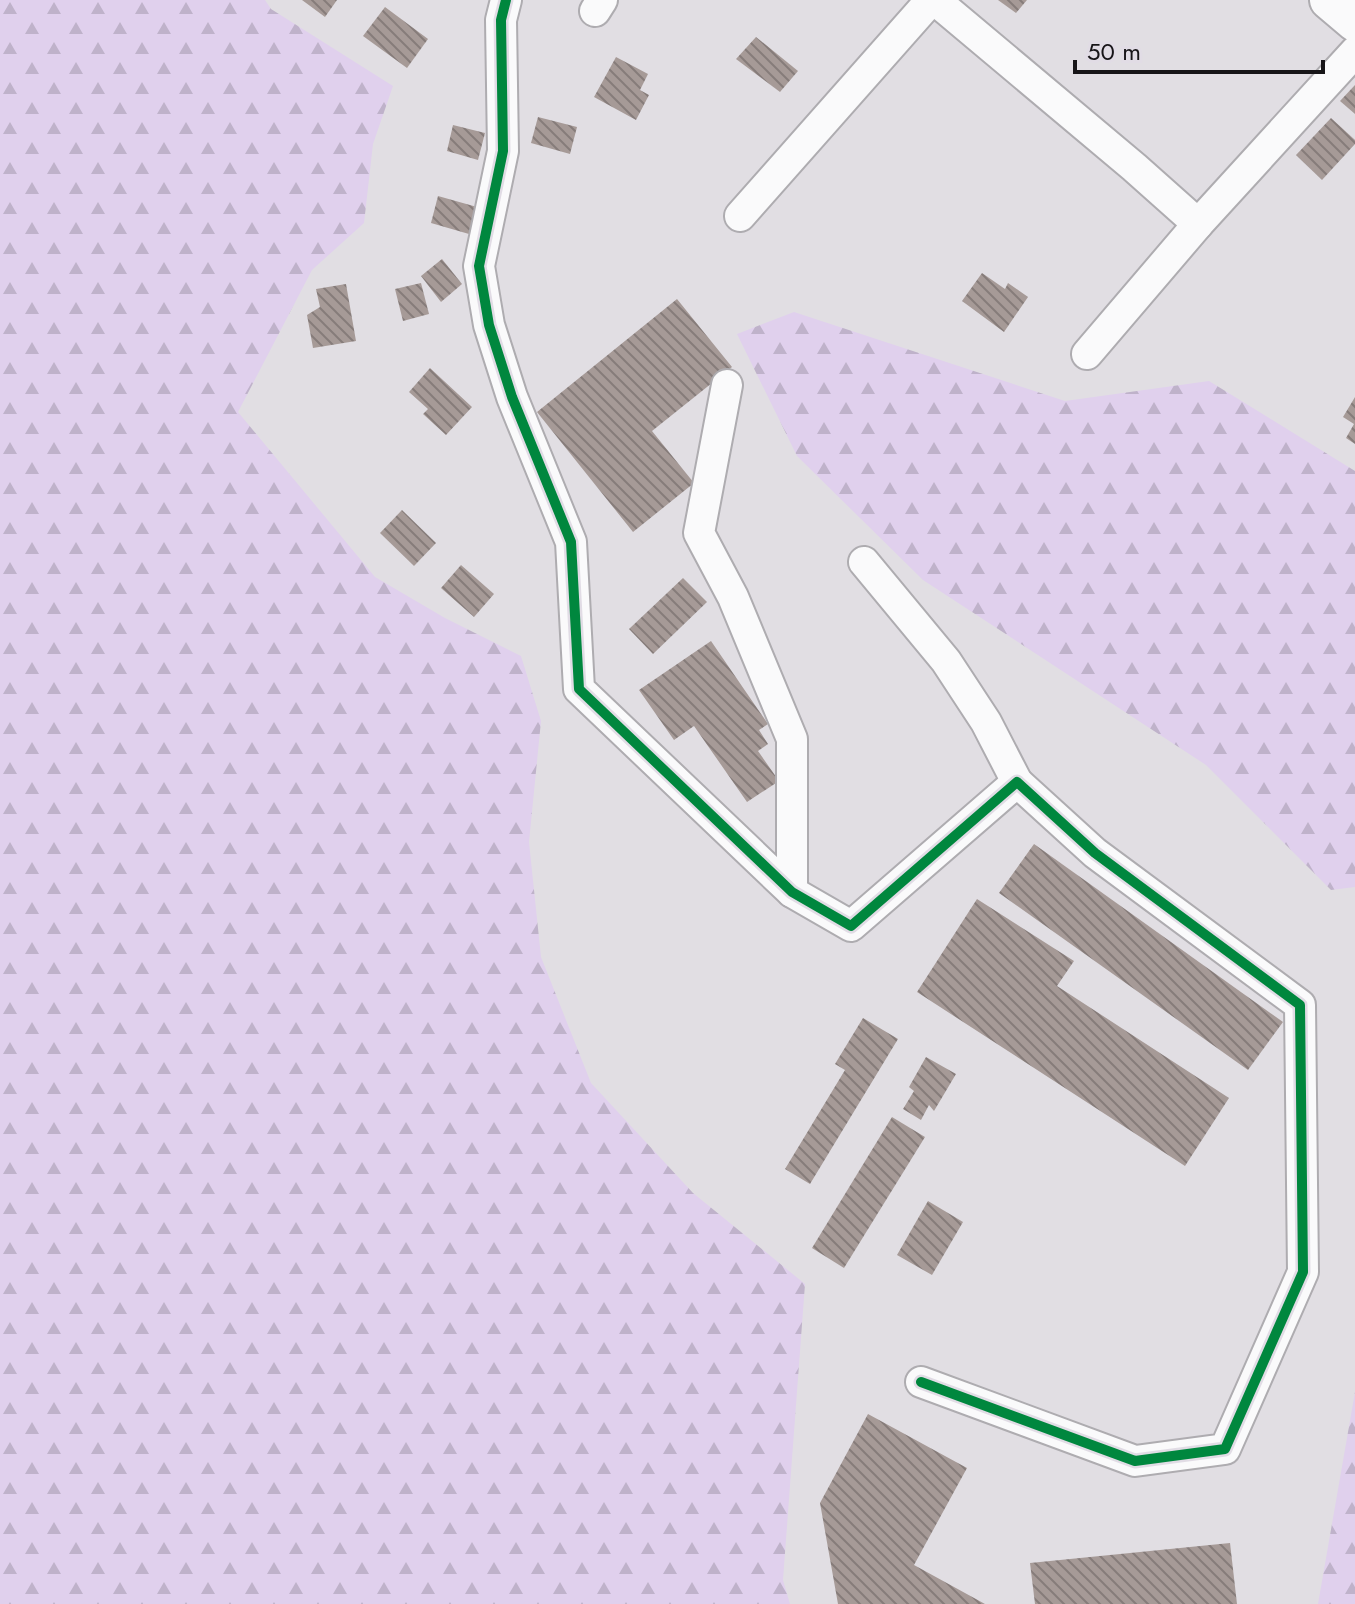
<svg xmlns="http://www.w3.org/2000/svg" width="1355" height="1604" font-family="Jost,sans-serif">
<defs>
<pattern id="forest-firs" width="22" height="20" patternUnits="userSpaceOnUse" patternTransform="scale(2)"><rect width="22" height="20" fill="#e0d0ed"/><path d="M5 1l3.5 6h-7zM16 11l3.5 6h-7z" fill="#bfb2ca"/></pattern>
<pattern id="building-back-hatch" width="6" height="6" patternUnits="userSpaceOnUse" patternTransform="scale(2)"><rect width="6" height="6" fill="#a69a97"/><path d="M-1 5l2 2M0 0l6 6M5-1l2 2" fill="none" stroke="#867c7a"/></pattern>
</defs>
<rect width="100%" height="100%" fill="#e1dee3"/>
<g fill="url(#forest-firs)">
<polygon points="0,0 265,0 271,9 393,86 373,144 364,223 312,270 238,412 375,577 445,618 521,656 541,721 529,842 541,957 591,1083 693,1193 805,1284 783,1580 790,1604 0,1604"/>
<polygon points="794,312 1065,401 1209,381 1355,471 1355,887 1331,890 1206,765 923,580 797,456 737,334"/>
<polygon points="1355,1392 1355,1604 1318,1604"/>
</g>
<g fill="url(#building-back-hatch)">
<polygon points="302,0 337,0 325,17"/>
<polygon points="998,0 1027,0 1016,13"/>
<polygon points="385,7 428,39 407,68 363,36"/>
<polygon points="756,37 798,71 780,92 736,59"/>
<polygon points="616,57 648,74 640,90 649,95 636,120 594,97"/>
<polygon points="1355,85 1355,114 1340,101"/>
<polygon points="538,117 577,127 570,154 531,143"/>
<polygon points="1331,118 1355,140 1355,144 1322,180 1296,155"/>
<polygon points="453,125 485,133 478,160 447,151"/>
<polygon points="438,196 477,207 469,234 431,223"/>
<polygon points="442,259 462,284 441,302 421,276"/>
<polygon points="982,273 1005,289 1008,283 1028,297 1004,332 962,301"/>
<polygon points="421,283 429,314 403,321 395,289"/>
<polygon points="346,284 356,341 313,348 307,315 320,307 316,289"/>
<polygon points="677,299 732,367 652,431 694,483 633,532 537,412"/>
<polygon points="430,368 472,407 446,435 423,414 428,409 409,392"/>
<polygon points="1355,397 1355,444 1346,438 1354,424 1343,417"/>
<polygon points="402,510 436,543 414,566 380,533"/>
<polygon points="461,565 494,594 474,617 441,588"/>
<polygon points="683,578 707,602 653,654 629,629"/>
<polygon points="711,641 768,724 759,730 768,744 758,751 779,781 747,802 694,726 674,740 639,690"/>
<polygon points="1034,844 1283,1022 1248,1070 999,893"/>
<polygon points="977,899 1074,961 1057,986 1229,1098 1185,1166 917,992"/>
<polygon points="863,1018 898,1039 810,1184 785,1169 845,1070 835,1064"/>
<polygon points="926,1057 956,1074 934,1111 929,1105 921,1120 903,1109 914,1091 909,1087"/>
<polygon points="892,1117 925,1137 844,1268 812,1248"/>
<polygon points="928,1201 963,1222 932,1275 897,1255"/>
<polygon points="868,1414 967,1468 914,1565 985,1604 838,1604 820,1503"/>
<polygon points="1230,1543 1237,1604 1035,1604 1030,1563"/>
</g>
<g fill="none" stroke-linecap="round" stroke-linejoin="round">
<defs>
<g id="minor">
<polyline points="506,0 501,20 503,151 479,266 489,325 512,397 571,542 579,689 792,892 851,926 1017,782 1095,853 1300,1005 1303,1272 1225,1449 1135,1461 921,1382"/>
<polyline points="935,0 1134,167 1198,224"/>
<polyline points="595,11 602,0"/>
<polyline points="740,216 931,0"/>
<polyline points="1087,354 1198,224 1355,52"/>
<polyline points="727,385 699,533 733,597 792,739 792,892"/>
<polyline points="864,562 946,661 986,722 1017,782"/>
</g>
<polyline id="tertiary" points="1329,0 1355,22"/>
</defs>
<use href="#minor" stroke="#aeacb0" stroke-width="34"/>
<use href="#tertiary" stroke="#aeacb0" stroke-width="42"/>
<use href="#minor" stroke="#fafafb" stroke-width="30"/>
<use href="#tertiary" stroke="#fafafb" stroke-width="38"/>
<defs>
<polyline id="cycleway" points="506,0 501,20 503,151 479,266 489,325 512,397 571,542 579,689 792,892 851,926 1017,782 1095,853 1300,1005 1303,1272 1225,1449 1135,1461 921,1382"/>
</defs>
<use href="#cycleway" stroke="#e1dce5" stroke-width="15"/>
<use href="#cycleway" stroke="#00873e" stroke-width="10"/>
</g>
<path d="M1075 60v12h248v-12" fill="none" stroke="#171518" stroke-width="4"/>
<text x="1087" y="60" font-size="24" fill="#171518" stroke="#e1dce5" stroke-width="6" paint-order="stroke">50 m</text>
</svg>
